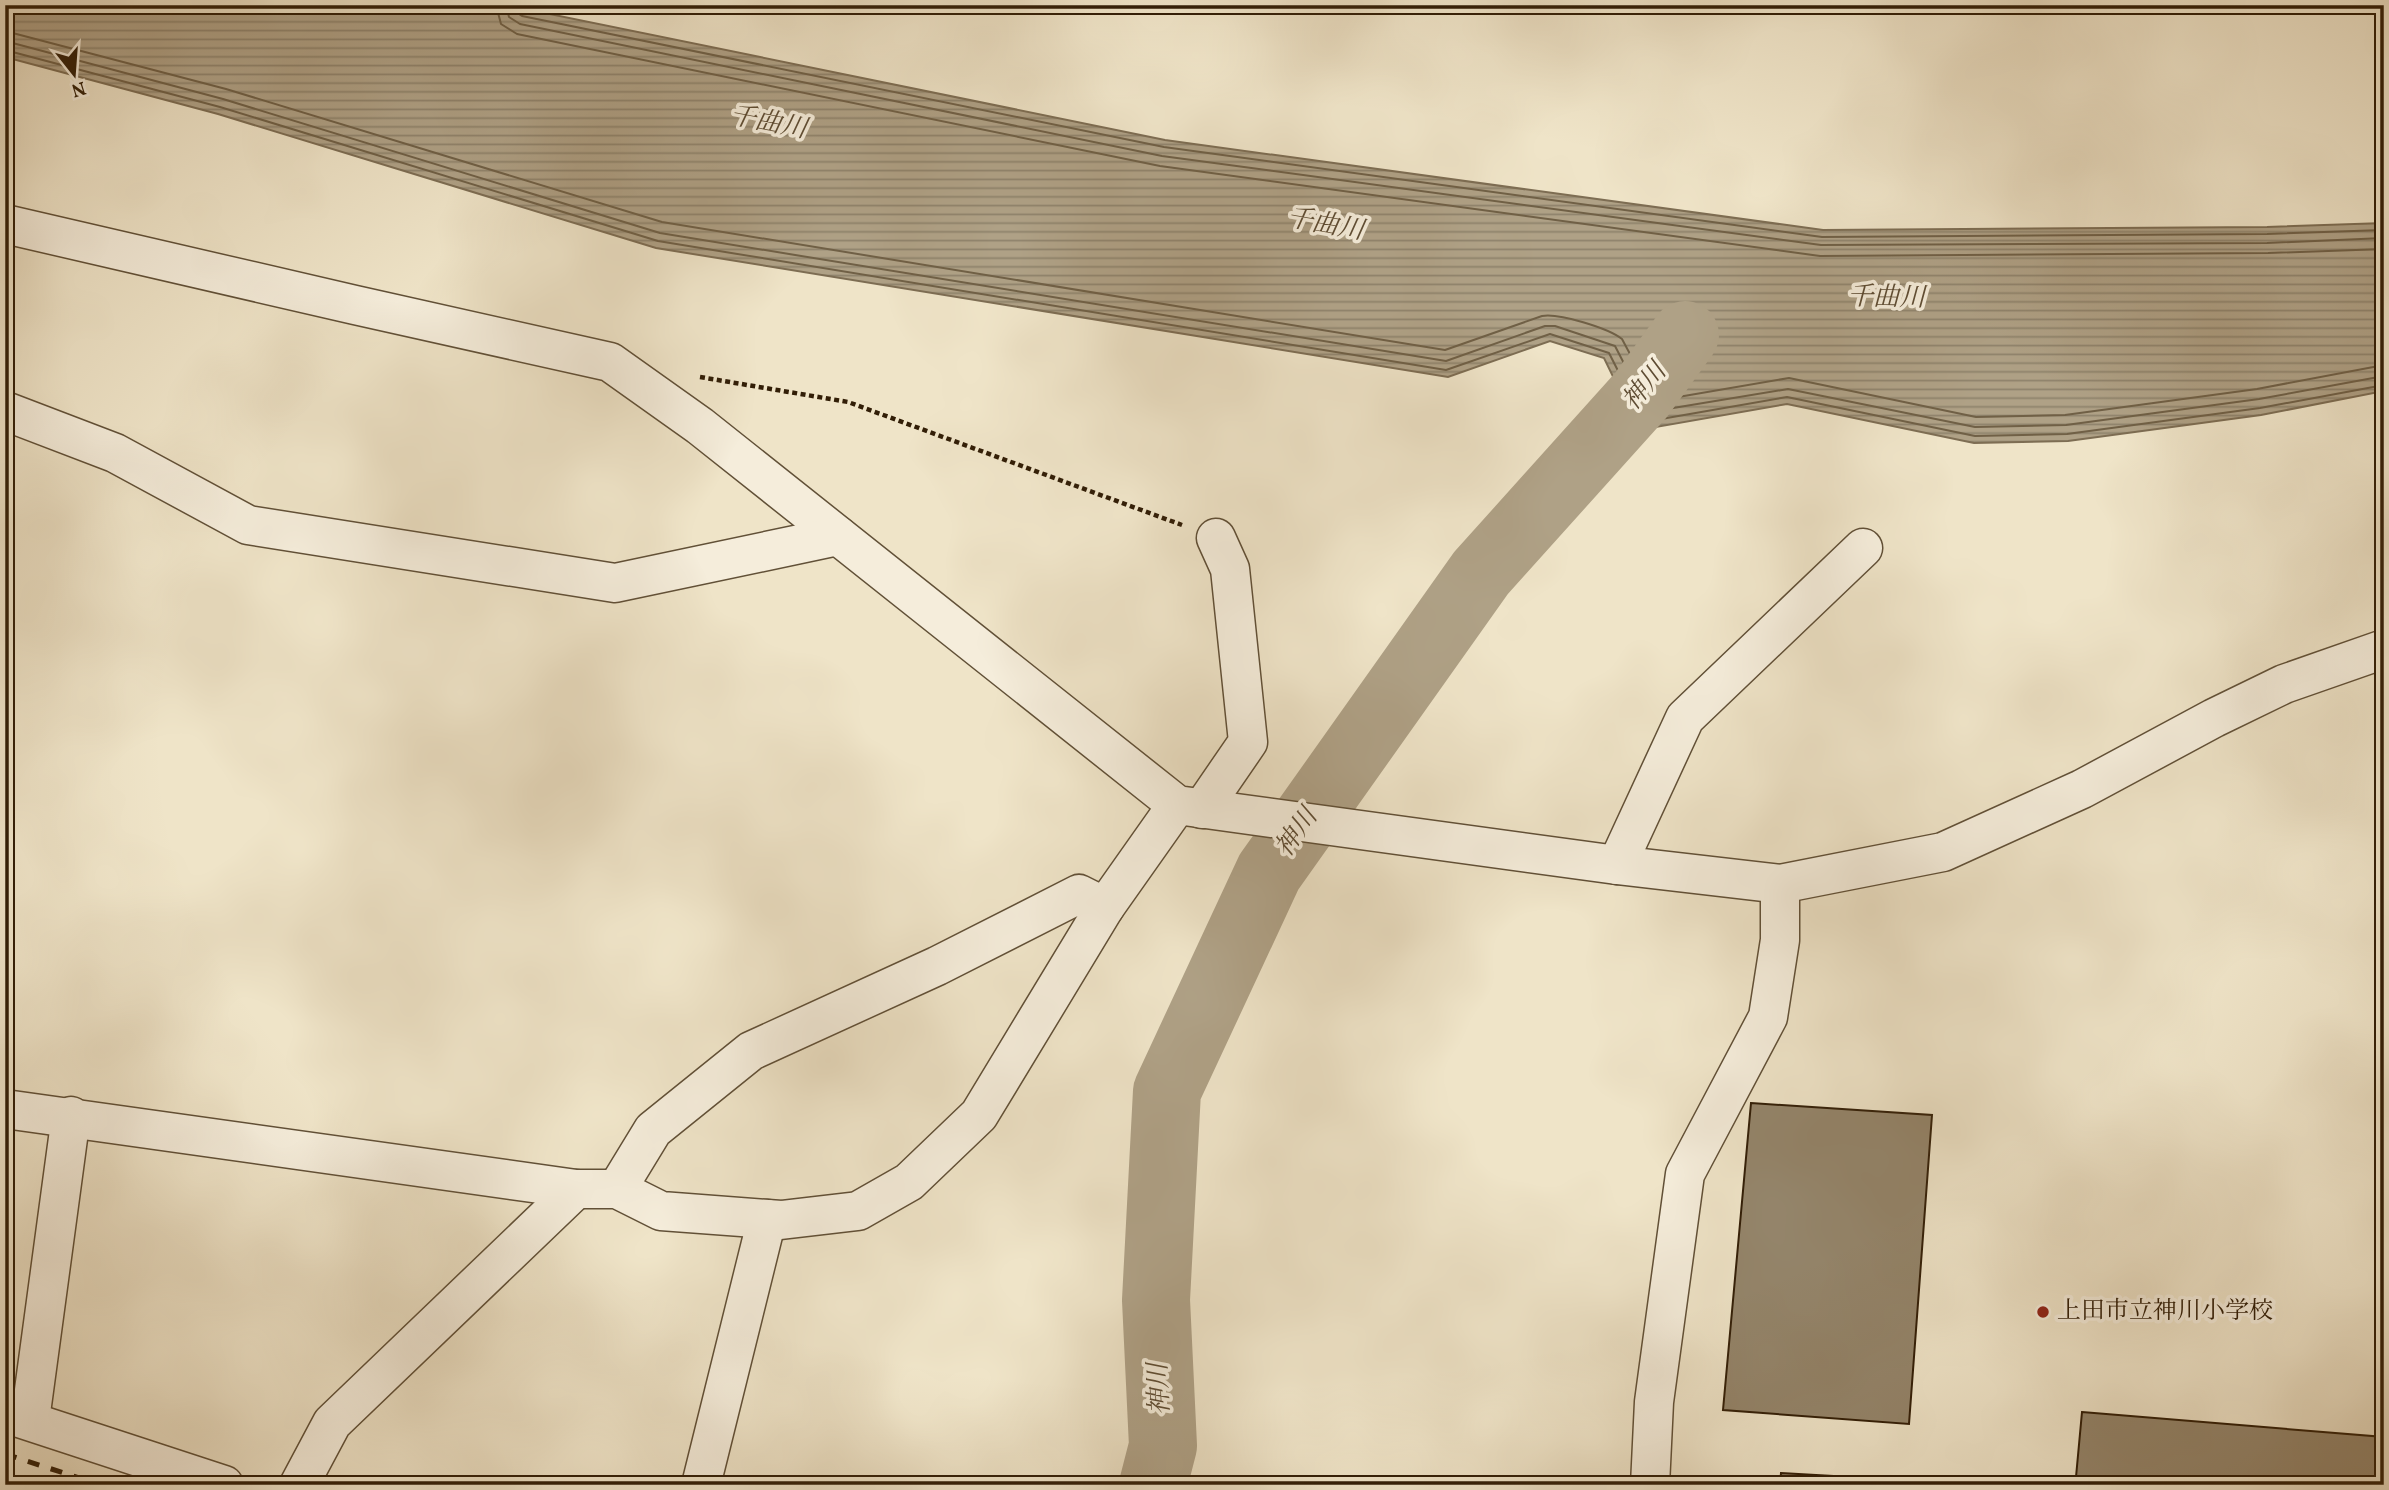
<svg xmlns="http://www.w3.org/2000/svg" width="2389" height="1490" font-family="Vollkorn,'Noto Serif JP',serif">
<defs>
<pattern id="water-rules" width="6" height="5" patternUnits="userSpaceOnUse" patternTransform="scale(1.75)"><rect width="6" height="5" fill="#afa186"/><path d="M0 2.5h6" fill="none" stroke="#8f836c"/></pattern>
</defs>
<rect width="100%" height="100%" fill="#efe4c8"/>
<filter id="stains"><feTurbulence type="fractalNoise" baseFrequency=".00286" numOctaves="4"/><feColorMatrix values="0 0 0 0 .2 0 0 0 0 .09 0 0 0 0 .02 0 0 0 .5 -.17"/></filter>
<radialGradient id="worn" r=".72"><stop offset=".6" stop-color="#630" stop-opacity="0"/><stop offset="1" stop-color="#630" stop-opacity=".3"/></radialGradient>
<polygon fill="url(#water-rules)" stroke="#7d6d53" stroke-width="2" points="5,5 506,5 1165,140 1823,230 2267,227 2384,223 2384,391 2261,415 2068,441 1974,443 1787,404 1639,430 1604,358 1550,341 1448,377 656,248 218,114 5,57"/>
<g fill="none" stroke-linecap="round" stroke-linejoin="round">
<g stroke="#706046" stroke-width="2">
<polyline points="496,5 501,24 517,34 1160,166 1820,256 2268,253 2384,249"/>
<polyline points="506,5 509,17 520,24 1162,156 1821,245 2267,243 2384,238"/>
<polyline points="515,5 516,12 522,16 1164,147 1822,237 2267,234 2384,230"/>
<path d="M5,31l221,58 436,133 783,128 97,-34c17,-3 66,12 80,23l33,62 134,-23 187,39 89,-2 192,-26 127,-24"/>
<polyline points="5,41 223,99 660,233 1446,361 1545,326 1555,326 1615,346 1649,412 1788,389 1975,427 2066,425 2259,399 2384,376"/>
<polyline points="5,50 220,107 658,241 1446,370 1550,334 1609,353 1644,422 1787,397 1975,436 2067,434 2260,408 2384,385"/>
</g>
<polyline stroke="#afa186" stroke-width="68" points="1153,1485 1163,1446 1156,1300 1167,1091 1269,872 1481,573 1641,395 1685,335"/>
</g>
<g fill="#94856b" stroke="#321e07" stroke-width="2">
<polygon points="1751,1103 1932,1115 1909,1424 1723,1410"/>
<polygon points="2082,1412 2384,1437 2384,1485 2172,1485 2076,1477"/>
<polygon points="1781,1473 1850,1477 1849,1485 1780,1485"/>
</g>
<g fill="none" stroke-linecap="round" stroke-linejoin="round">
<defs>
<g id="minor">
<polyline points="5,224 355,305 610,362 700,426 1177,805 1617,865 1780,884 1943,852 2082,789 2214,718 2284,684 2384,649"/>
<polyline points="5,411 115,453 248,525 615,583 838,536"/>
<polyline points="1202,809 1248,742 1230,569 1216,538"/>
<polyline points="1617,865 1685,718 1863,548"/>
<polyline points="5,1109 576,1189 617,1189 661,1211 781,1220 858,1211 909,1182 979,1115 1105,907 1177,805"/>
<polyline points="617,1189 653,1130 751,1051 937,966 1079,894 1105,907"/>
<polyline points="7,1414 224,1485"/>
<polyline points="30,1420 71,1116"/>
<polyline points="299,1485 332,1423 576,1189"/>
<polyline points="701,1485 767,1219"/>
<polyline points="1650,1485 1654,1402 1685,1174 1768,1017 1780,940 1780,884"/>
</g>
</defs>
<use href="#minor" stroke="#615037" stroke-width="41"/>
<polyline stroke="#321e07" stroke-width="4.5" stroke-dasharray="5 3.5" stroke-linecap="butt" points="700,377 848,402 1182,525"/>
<use href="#minor" stroke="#f5eddb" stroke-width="38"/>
<g stroke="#321e07" stroke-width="5" stroke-dasharray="12 12" stroke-linecap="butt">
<polyline points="5,1454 101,1485"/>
<polyline points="5,1481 17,1485"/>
</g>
</g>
<circle fill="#8f2418" stroke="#f5eddb" stroke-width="2.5" cx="2043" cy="1312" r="7"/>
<g text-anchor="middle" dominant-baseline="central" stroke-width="7" stroke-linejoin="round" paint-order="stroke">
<g font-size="24" fill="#321e07" stroke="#f5eddb" text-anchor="start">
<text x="2057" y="1312">上田市立神川小学校</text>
</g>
<g font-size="26" font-style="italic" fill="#5e4c33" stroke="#f5eddb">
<text transform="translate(768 123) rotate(11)">千曲川</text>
<text transform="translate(1325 225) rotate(10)">千曲川</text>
<text transform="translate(1886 298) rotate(1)">千曲川</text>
<text transform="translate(1645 387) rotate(-51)">神川</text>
<text transform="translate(1297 833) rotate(-55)">神川</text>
<text transform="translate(1160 1389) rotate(-93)">神川</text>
</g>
</g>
<rect width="2389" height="1490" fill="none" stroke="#efe4c8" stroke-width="28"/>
<rect x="7" y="7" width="2375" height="1476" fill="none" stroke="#321e07" stroke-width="3.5"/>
<rect x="14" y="14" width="2361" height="1462" fill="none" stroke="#321e07" stroke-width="2"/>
<g transform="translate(74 74) rotate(163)" stroke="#f5eddb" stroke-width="5" paint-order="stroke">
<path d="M0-5L12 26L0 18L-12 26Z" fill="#321e07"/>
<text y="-10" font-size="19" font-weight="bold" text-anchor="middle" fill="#321e07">N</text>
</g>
<rect width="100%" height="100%" filter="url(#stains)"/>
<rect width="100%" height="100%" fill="url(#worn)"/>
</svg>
